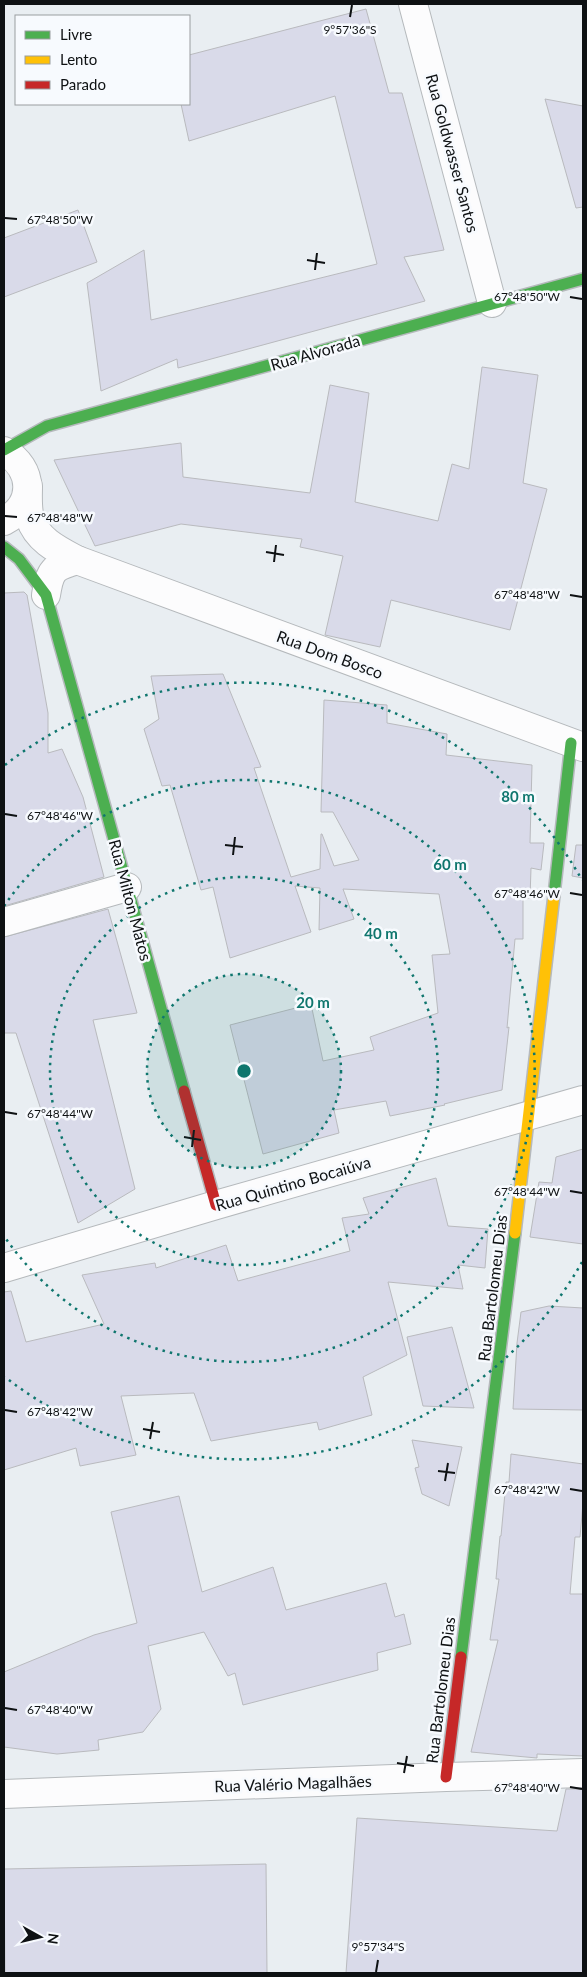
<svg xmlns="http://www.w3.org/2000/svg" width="587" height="1977" font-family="Lato,sans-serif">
<rect width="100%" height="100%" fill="#e9eef2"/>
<g fill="#d9dae9" stroke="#b9babe">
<polygon points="366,9 389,93 402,93 444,250 404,257 425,301 178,368 177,359 101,391 87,283 144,250 151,320 377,264 335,96 189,141 181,104 189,104 189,55"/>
<polygon points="545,99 583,106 583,207 576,208"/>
<polygon points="78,210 97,262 4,297 4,238"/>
<polygon points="482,367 538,375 523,483 547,489 510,630 391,600 380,647 325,635 343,556 300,547 302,539 181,524 95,546 54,460 181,443 183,477 310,493 330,385 369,393 355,502 438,521 452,464 469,469"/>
<polygon points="24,592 27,595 48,713 48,753 62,749 83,797 104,877 4,906 4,593"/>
<polygon points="223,674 261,767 254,768 291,877 320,869 321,834 322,834 334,866 359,860 333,812 321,812 324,700 387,705 387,723 447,734 446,755 532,765 530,843 544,843 541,870 531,868 530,898 523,898 523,939 515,939 507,1028 509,1027 502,1090 444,1104 445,1105 390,1116 386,1101 334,1110 339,1133 263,1154 230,1025 311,1004 323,1061 374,1050 370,1037 438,1013 432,955 450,954 439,894 343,889 354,919 319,930 320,888 295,886 311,932 230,958 213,887 201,890 170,785 162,786 144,729 159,719 151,676"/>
<polygon points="576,845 583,845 583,878 572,876"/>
<polygon points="108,909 137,1013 93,1020 135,1189 78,1223 16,1033 4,1033 4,937"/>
<polygon points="583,1149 583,1244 530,1237 539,1182 552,1183 556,1157"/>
<polygon points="436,1178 448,1226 488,1229 485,1268 458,1265 463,1289 388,1282 407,1355 363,1377 372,1415 319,1430 317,1422 211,1441 194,1393 121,1396 136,1455 80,1466 76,1448 4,1470 4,1292 11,1291 26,1342 104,1324 82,1275 155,1263 156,1268 226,1245 238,1281 350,1251 342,1218 369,1214 363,1198"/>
<polygon points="549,1306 583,1308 583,1410 513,1409 517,1343 521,1312"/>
<polygon points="452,1327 474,1408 423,1406 407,1337"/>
<polygon points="412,1440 462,1447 449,1506 422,1494 415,1468 419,1467"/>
<polygon points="511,1454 583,1464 583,1503 580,1537 575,1537 570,1594 583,1594 583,1756 537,1754 537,1758 471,1752 498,1640 490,1640 499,1579 496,1579 500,1536 501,1536 506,1482 509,1482"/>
<polygon points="179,1496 202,1592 273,1567 286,1610 386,1583 395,1617 404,1614 411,1644 377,1653 378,1670 243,1705 235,1673 228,1676 204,1632 148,1646 161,1709 143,1732 98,1740 99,1750 57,1754 4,1747 4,1672 94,1635 137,1623 111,1512"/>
<polygon points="566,1789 583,1789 583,1973 346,1973 357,1818 557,1831"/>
<polygon points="266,1864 267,1973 5,1973 4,1869"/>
</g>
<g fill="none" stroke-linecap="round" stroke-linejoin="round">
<defs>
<g id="street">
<polyline points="413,4 492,303"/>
<path d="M4,451c30,17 32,54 0,70"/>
<path d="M28,486c0,10 -1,23 2,32 7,22 28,32 47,42l506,187"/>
<path d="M46,595c4,-25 7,-28 31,-35"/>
<polyline points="4,922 127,887"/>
<polyline points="4,1268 216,1205 583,1100"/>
<polyline points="4,1794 446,1777 583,1773"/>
</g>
<g id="fast">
<polyline points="4,450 47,426 583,279"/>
<polyline points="4,547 19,559 46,595 184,1091"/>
<polyline points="554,895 571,743"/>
<polyline points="461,1657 515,1233"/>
</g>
<polyline id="slow" points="515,1233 554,895"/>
<g id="jam">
<polyline points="184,1091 216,1205"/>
<polyline points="446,1777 461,1657"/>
</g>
</defs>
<use href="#street" stroke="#b5b9bc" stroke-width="30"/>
<use href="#fast" stroke="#b5b9bc" stroke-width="14"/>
<use href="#slow" stroke="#b5b9bc" stroke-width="14"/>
<use href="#jam" stroke="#b5b9bc" stroke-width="14"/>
<use href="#street" stroke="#fcfcfd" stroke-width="28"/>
<use href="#fast" stroke="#4caf50" stroke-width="11"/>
<use href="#slow" stroke="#ffc107" stroke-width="11"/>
<use href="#jam" stroke="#c62828" stroke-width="11"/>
</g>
<path fill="none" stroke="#0e1113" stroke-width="2" d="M350,17l2,-12M5,218l12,1M307,260l18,3M315,270l2,-17M570,297l12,2M5,516l12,1M266,552l18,3M274,562l2,-17M570,595l12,2M5,814l12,2M225,845l18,2M233,855l2,-18M570,893l12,2M5,1112l12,2M184,1137l17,3M192,1147l2,-17M570,1191l12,2M5,1410l12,2M143,1429l17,3M150,1439l3,-17M438,1471l17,2M445,1481l3,-18M570,1489l12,2M5,1708l12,2M397,1763l17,3M404,1773l3,-17M570,1787l12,2M376,1972l2,-12"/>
<circle cx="244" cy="1071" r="97" fill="#0f766e" fill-opacity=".12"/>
<g fill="none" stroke="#0f766e" stroke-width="2.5" stroke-dasharray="2.5 5">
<circle cx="244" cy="1071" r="97"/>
<circle cx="244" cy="1071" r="194"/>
<path d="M4 906A291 291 0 1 1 4 1236"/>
<path d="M582 1262A388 388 0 0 1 5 1377M5 765A388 388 0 0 1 582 880"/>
</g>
<g text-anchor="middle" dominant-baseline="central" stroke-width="5" stroke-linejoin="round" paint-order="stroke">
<g font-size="16" fill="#0e1113" stroke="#f7fafe">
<text transform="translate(453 153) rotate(75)">Rua Goldwasser Santos</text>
<text transform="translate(315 352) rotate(-16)">Rua Alvorada</text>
<text transform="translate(330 654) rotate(20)">Rua Dom Bosco</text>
<text transform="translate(131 900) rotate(75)">Rua Milton Matos</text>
<text transform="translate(293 1183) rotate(-16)">Rua Quintino Bocaiúva</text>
<text transform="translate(492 1288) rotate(-83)">Rua Bartolomeu Dias</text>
<text transform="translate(440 1690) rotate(-83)">Rua Bartolomeu Dias</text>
<text transform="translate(293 1783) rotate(-2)">Rua Valério Magalhães</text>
</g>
</g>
<g font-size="12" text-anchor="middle" fill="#0e1113" stroke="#f7fafe" stroke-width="5" stroke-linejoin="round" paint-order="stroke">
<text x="350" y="34">9°57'36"S</text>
<text x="60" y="224">67°48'50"W</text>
<text x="527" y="301">67°48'50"W</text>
<text x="60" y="522">67°48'48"W</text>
<text x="527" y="599">67°48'48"W</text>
<text x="60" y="820">67°48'46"W</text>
<text x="527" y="898">67°48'46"W</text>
<text x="60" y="1118">67°48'44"W</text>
<text x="527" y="1196">67°48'44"W</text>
<text x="60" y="1416">67°48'42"W</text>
<text x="527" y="1494">67°48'42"W</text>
<text x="60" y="1714">67°48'40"W</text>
<text x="527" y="1792">67°48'40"W</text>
<text x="378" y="1951">9°57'34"S</text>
</g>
<circle cx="244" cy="1071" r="8" fill="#0f766e" stroke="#f7fafe" stroke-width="2.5"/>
<g font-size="15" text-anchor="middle" font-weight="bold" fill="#0f766e" stroke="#f7fafe" stroke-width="5" stroke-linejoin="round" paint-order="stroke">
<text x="518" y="802">80 m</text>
<text x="450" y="870">60 m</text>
<text x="381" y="939">40 m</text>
<text x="313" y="1008">20 m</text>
</g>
<rect width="587" height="1977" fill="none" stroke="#0e1113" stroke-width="10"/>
<rect x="15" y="15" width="175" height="90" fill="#f7fafe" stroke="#9a9da0"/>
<rect x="25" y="31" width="25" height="8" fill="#4caf50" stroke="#9a9da0"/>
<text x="60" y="40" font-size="15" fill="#0e1113">Livre</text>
<rect x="25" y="56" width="25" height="8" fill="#ffc107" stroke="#9a9da0"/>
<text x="60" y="65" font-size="15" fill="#0e1113">Lento</text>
<rect x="25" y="81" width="25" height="8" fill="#c62828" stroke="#9a9da0"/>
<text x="60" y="90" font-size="15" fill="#0e1113">Parado</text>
<g transform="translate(40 1937) rotate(98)" stroke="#f7fafe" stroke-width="4" paint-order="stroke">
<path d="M0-4L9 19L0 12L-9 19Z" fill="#0e1113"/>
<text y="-8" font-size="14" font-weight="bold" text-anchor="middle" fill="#0e1113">N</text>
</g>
</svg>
